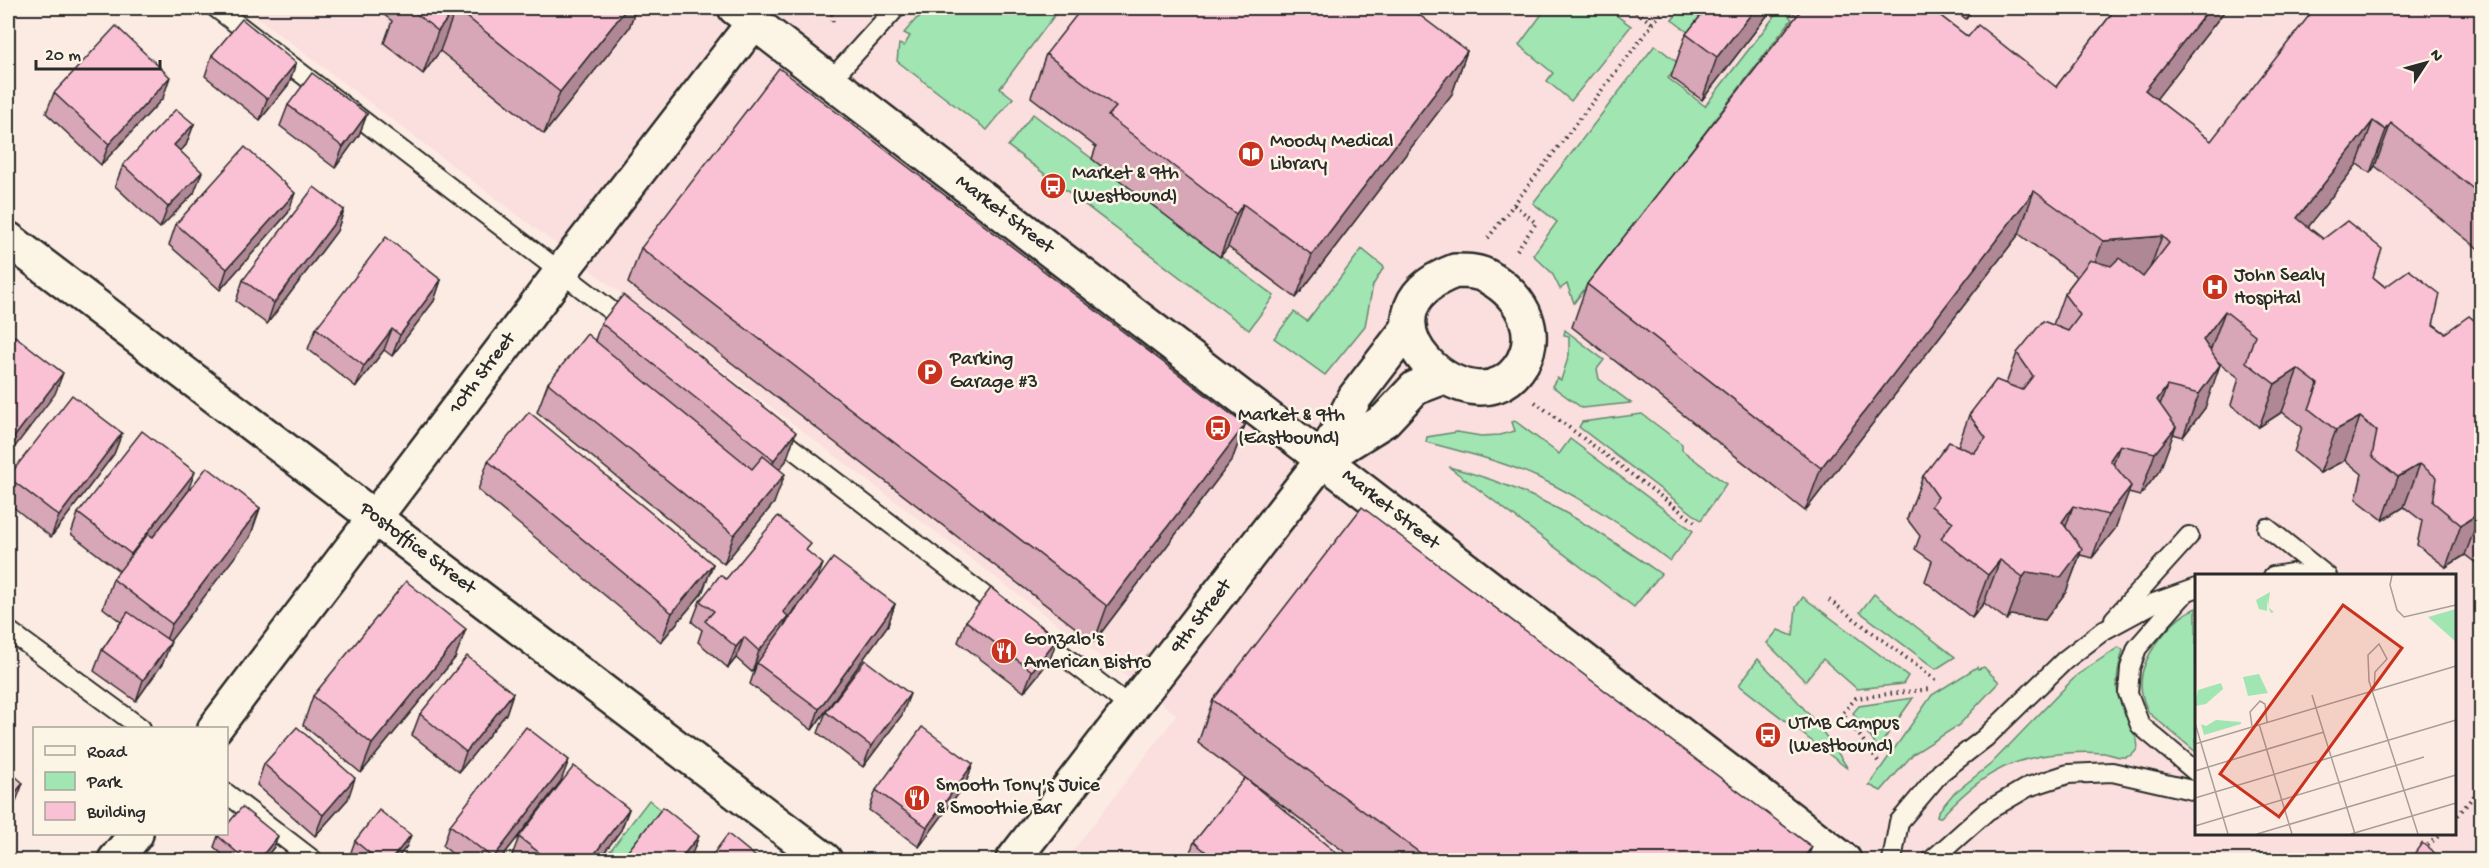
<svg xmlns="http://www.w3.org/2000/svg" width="2489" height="868" font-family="'Gochi Hand',sans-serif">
<rect width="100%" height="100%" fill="#fcebe2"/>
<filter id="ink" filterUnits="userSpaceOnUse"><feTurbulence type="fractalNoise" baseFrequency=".0167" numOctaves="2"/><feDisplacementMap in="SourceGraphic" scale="12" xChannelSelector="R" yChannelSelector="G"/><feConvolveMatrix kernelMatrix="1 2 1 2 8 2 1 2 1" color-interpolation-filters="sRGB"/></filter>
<g filter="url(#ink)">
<path fill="#fbdede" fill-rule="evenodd" d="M245,8h2236v852h-1415l111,-145zM2196,576h258v258h-258z"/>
<g fill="#a0e5b2" stroke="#66886e" stroke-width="1.5">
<polygon points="935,8 1060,8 1000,88 1013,98 987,130 897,61 899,44 904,46 910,36 904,33 916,19"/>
<polygon points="1533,8 1606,8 1631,26 1571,101 1547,81 1553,73 1519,45 1542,14"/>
<polygon points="1682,8 1721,8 1697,39 1672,20"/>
<polygon points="1781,8 1792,19 1574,303 1567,284 1560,289 1552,273 1533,255 1557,222 1533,203 1655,45 1678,63 1668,78 1705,106"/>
<polygon points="1033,114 1274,296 1249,330 1008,146"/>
<polygon points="1362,249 1384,267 1373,285 1365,326 1325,375 1274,338 1294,312 1307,321"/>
<polygon points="1565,330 1604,360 1597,369 1599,379 1631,403 1582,408 1552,386 1557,378 1561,380 1569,355 1569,336 1564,335"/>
<polygon points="1642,414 1682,444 1682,450 1726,484 1701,520 1579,427 1582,422"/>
<path d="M1515,421l44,33 11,-15 123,92 -23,30c-41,-32 -86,-62 -133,-84 -35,-16 -74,-25 -111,-35l1,-5 30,-5 24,4 19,-1 15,-4 -3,-9z"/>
<path d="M1449,467c86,22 140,57 212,107l-27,33z"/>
<polygon points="1874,594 1955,657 1936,669 1860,612"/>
<polygon points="1803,597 1908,676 1903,684 1857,689 1823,659 1805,681 1767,643 1778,630 1793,636 1796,607"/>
<path d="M2196,608v144l-47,-39c-16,-30 -6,-54 14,-78 10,-13 19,-21 33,-27z"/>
<path d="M2119,647l4,3c-4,15 -8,30 -5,45 2,14 24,44 19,54 -2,4 -7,7 -11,8 -7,1 -15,-3 -22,-4 -15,-1 -31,-1 -46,1 -52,4 -83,26 -117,63h-4l1,-5 15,-18 38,-30 86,-89z"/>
<path d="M1758,659c33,34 65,68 90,110l-109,-84z"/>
<polygon points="1977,667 1978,669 1984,667 1999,682 1959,725 1913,754 1881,791 1869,785 1932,695"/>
<polygon points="1913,698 1878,748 1853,713 1859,706"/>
<polygon points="649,800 666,814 629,860 603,860"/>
</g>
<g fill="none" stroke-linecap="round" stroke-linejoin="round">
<defs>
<g id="lane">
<polyline points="216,8 631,326"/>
<polyline points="830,81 896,8"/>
<polyline points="772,433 1003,610"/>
<polyline points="2267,528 2327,576"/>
<polyline points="2273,576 2292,573 2304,576"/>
<polyline points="2185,593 2137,648 2130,668 2128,693 2140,725 2196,772"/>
<polyline points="2114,619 2189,536"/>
<polyline points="8,630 141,728"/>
<polyline points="1035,634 1132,708"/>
<polyline points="226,793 313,860"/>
<polyline points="1892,860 1899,822 1941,772 1985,738 2065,660 2104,630 2154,603 2196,588"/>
<polyline points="1932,860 1987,811 2028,787 2068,774 2112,772 2196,791"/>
</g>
<g id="street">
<polyline points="8,239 825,860"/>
<path d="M1455,271c12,0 24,0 35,7 33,19 53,58 28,91 -48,65 -178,-55 -63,-98z"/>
<polyline points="1324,458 1385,420 1415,388 1444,377"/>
<polyline points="215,728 561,272 754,22"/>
<polyline points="115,860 136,834"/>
<polyline points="1013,860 1324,458 1355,397 1408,328"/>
</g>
<polyline id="secondary" points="735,8 1844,860"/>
</defs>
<use href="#lane" stroke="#2b2b2b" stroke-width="22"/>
<use href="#street" stroke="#2b2b2b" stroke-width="38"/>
<use href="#secondary" stroke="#2b2b2b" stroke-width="38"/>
<g stroke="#2b2b2b" stroke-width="4" stroke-dasharray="1.5 4.5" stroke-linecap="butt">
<polyline points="831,8 833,24"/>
<polyline points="1631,8 1653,24"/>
<polyline points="1514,205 1536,223 1517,250"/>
<polyline points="1488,238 1665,8"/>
<polyline points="1535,402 1695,522"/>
<polyline points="1829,600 1936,680"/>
<polyline points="1878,761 1843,713 1856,698 1930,689"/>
<polyline points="2454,820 2482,786"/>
<polyline points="2423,849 2441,834"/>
</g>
<use href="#lane" stroke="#fcf5e5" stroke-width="18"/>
<use href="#street" stroke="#fcf5e5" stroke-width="33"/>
<use href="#secondary" stroke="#fcf5e5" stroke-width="33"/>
</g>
<g fill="#d7a6b7" stroke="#2b2b2b" stroke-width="1.5" fill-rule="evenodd">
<polygon points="375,8 636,8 629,28 544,134 440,51 423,74 384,43 392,21"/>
<polygon points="1707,8 1773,8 1702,100 1671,77 1686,34"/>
<polygon points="1786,8 1930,8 1968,37 2056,87 2116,8 2227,8 2156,99 2211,141 2481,8 2481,251 2375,166 2370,173 2357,164 2308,227 2445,333 2481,326 2481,556 2476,563 2465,555 2446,567 2417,545 2422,521 2404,507 2383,520 2356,499 2362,474 2345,460 2320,473 2294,452 2302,427 2282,412 2259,427 2231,405 2239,378 2217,361 2205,408 2183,437 2173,434 2160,470 2140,496 2128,493 2115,529 2092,558 2080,555 2066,592 2045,620 2011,615 2007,620 1984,603 1972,618 1925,581 1932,561 1915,549 1920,536 1907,519 1923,476 1958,446 1969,415 2006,384 2017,353 2053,325 2064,294 2077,277 2019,234 1805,511 1572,327 1587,284 1797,16"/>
<polygon points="1952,8 1974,8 1966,19"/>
<polygon points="1467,51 1452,94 1296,298 1228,247 1220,257 1092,159 1096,147 1031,97 1046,54"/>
<polygon points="212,55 289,84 260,120 205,76"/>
<polygon points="54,93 163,98 101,165 46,113"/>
<polygon points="288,105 367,114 359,135 335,168 280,126"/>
<polygon points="194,124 186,145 180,151 194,193 160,228 115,186 123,165"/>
<polygon points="344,210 337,231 267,324 236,301 243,280"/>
<polygon points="288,213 220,290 169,245 176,224"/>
<polygon points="641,248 1245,425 1232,460 1094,642 628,283"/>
<polygon points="441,280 434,301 392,356 384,350 356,387 308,349 316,328"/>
<polygon points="601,323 786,461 779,469 774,503 724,564 537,412 548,383 595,340"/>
<polygon points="122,433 114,454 51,537 8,503 8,477"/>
<polygon points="488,461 713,564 702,593 661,642 478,490"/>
<polygon points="187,492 260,508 250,537 170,641 163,663 136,701 94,671 102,650 121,622 103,608 113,579 119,571 71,534 78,513"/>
<path d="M808,552l9,29 78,23 -7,21 -76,105 -62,-46 6,-18 -4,6 -16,-14 -8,10 -30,-26 4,-12 -10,-8 8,-21 26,-22zM803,601l-19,25 2,-6z"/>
<polygon points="966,621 1050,660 1024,692 958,642"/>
<polygon points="455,658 361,773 303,725 313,696"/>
<polygon points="513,693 506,714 459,772 412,735 420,714"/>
<polygon points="1213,700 1806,861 1357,861 1198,743"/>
<polygon points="826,712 902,715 863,767 818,733"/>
<polygon points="264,764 348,799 315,836 257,785"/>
<polygon points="973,764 965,785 919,847 869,810 876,790"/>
<polygon points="561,781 499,861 461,861 443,846 450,825"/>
<polygon points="629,809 621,830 598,861 514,861 511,858 519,837"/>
<polygon points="218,836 274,847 263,861 230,861 214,847"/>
<polygon points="355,841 407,846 395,861 361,861 351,852"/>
<polygon points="1194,842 1346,861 1187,861"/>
</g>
<g fill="#af8795" stroke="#2b2b2b" stroke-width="1.5">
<polygon points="456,8 440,51 423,74 438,31"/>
<polygon points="627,8 636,8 629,28 544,134 560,92"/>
<polygon points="1756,8 1773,8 1702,100 1717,57"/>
<polygon points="1970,8 1974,8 1966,19"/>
<polygon points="2210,8 2227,8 2130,133 2145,90"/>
<polygon points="1467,51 1452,94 1296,298 1312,255"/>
<polygon points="296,63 289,84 260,120 267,99"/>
<polygon points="170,77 163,98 101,165 109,144"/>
<polygon points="367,114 359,135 335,168 343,147"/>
<polygon points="2373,121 2357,164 2282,261 2297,218"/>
<polygon points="2391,123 2375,166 2370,173 2386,130"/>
<polygon points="194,124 186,145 167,166 174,145"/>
<polygon points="202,172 194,193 160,228 168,207"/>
<polygon points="2034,191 2019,234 1805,511 1821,468"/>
<polygon points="295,193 288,213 220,290 227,269"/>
<polygon points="1243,204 1228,247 1220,257 1236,214"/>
<polygon points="344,210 337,231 267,324 274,303"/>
<polygon points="2162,236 2146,279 2087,284 2103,241"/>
<polygon points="441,280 434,301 392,356 400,335"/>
<polygon points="2225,311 2209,354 2203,340"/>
<polygon points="392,329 384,350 356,387 364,366"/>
<polygon points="2220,365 2205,408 2183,437 2199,394"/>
<polygon points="2298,369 2282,412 2259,427 2275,384"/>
<polygon points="63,373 55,394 8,456 8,445"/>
<polygon points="2167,386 2151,429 2157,400"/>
<polygon points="2360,417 2345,460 2320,473 2336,430"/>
<polygon points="1245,425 1232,460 1094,642 1107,606"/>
<polygon points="2176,427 2160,470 2140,496 2155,453"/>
<polygon points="796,432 786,461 764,489 774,460"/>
<polygon points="122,433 114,454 51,537 59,516"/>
<polygon points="2120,445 2105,488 2110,460"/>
<polygon points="2420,464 2404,507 2383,520 2398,477"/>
<polygon points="195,472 187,493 124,575 131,554"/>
<polygon points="785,474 774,503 724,564 734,535"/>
<polygon points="2131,486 2115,529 2092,558 2108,515"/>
<polygon points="2073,506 2058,549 2062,522"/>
<polygon points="260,508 250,537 161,653 172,624"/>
<polygon points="2481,512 2465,555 2446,567 2461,525"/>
<polygon points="2481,548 2481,556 2476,563"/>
<polygon points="2082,549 2066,592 2045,620 2011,615 2007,620 2023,577 2027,572"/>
<polygon points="2000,560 1984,603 1972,618 1988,575"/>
<polygon points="713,564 702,593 661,642 672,613"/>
<polygon points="823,564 815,585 786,620 780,636 757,663 752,672 759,651 783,612"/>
<polygon points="895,604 888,625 812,730 819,709"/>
<polygon points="466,629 455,658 361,773 372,744"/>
<polygon points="744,637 736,658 728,668 736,647"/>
<polygon points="1057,639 1050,660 1024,692 1032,671"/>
<polygon points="171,642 163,663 136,701 143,680"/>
<polygon points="513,693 506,714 459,772 466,752"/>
<polygon points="910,694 902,715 863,767 871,746"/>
<polygon points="569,760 561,781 499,861 492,861 493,858"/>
<polygon points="973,764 965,785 919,847 927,827"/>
<polygon points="355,778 348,799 315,836 323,815"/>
<polygon points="23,783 12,812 8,818 8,802"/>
<polygon points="629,809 621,830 598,861 589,861"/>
<polygon points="411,835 407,846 395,861 390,861"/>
<polygon points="278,836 274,847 263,861 258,861"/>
<polygon points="699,836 691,857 688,861 678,861"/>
<polygon points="1812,847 1806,861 1801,861"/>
</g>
<g fill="#fac1d5" stroke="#2b2b2b" stroke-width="1.5">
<polygon points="409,8 627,8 560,92 456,8 438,31"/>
<polygon points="1082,8 1410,8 1467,51 1312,255 1243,204 1236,214 1108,116 1116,107 1046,54"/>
<polygon points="1707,8 1756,8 1717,57 1686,34"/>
<polygon points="1803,8 1930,8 1968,37 1978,25 2056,87 2116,8 2210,8 2145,90 2211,141 2315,8 2481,8 2481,195 2391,123 2386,130 2373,121 2297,218 2323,239 2347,221 2382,249 2373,277 2385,287 2409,270 2440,294 2433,325 2445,333 2469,316 2481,326 2481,512 2461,525 2433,502 2437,478 2420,464 2398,477 2372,456 2377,431 2360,417 2336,430 2309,409 2318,384 2298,369 2275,384 2246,362 2255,335 2225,311 2203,340 2220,365 2199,394 2167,386 2157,400 2176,427 2155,453 2120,445 2110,460 2131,486 2108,515 2073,506 2062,522 2082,549 2061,577 2027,572 2023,577 2000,560 1988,575 1941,538 1953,522 1931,506 1938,497 1923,476 1949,442 1974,453 1986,438 1969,415 1996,380 2022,390 2033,376 2017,353 2043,321 2068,331 2080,315 2064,294 2090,260 2111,266 2119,258 2143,277 2169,243 2162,236 2103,241 2034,191 1821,468 1587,284"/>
<polygon points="242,19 296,63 267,99 212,55"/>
<polygon points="116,26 170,77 109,144 54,93"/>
<polygon points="779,68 1245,425 1107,606 641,248"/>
<polygon points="312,73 367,114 343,147 288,105"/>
<polygon points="176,109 194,124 174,145 202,172 168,207 123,165"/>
<polygon points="245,147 295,193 227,269 176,224"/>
<polygon points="314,187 344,210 274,303 243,280"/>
<polygon points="386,237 441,280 400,335 392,329 364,366 316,328"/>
<polygon points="623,295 796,432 774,460 601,323"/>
<polygon points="587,334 752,469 763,456 785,474 734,535 548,383"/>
<polygon points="15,336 63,373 8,445 8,345"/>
<polygon points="72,395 122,433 59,516 8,477"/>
<polygon points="529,412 713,564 672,613 488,461"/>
<polygon points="142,431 195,472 131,554 78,513"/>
<polygon points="207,467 260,508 172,624 113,579 148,534 153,537"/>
<polygon points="1362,507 1812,847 1801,861 1431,861 1213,700"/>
<polygon points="778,516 811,544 806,550 823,564 783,612 788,616 759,651 744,637 736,647 705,621 714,611 700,601 720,575 726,579"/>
<polygon points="833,558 895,604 819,709 757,663"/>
<polygon points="406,581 466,629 372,744 313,696"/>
<polygon points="991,588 1057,639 1032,671 966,621"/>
<polygon points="128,612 171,642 143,680 102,650"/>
<polygon points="467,656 513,693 466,752 420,714"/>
<polygon points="865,660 910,694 871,746 826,712"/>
<polygon points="297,727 355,778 323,815 264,764"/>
<polygon points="526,727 569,760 493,858 450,825"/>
<polygon points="922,727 973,764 927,827 876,790"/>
<polygon points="574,766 629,809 589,861 544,861 546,858 519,837"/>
<polygon points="8,770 23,783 8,802"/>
<polygon points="1245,778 1346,861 1217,861 1194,842"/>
<polygon points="242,807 278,836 258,861 247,861 218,836 220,834 226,834 226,826"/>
<polygon points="663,807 699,836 678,861 620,861"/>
<polygon points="379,810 411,835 390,861 379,861 355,841"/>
<polygon points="728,834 761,861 708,861"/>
<polygon points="2422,843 2445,861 2409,861"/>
<polygon points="319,857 323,861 315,861"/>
</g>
</g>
<defs>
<symbol id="library-disc" viewBox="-11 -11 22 22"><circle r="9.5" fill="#c8321e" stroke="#fcf5e5"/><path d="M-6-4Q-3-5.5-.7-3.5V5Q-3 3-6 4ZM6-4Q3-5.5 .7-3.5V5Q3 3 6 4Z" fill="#fff"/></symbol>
<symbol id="bus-disc" viewBox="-11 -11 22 22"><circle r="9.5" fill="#c8321e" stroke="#fcf5e5"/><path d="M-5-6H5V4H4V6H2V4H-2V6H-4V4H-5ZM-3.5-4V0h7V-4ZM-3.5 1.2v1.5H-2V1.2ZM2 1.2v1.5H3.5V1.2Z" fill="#fff"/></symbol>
<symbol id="hospital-disc" viewBox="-11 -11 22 22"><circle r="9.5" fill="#c8321e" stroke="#fcf5e5"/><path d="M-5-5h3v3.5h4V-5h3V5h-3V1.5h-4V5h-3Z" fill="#fff"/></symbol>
<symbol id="parking-disc" viewBox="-11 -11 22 22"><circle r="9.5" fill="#c8321e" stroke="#fcf5e5"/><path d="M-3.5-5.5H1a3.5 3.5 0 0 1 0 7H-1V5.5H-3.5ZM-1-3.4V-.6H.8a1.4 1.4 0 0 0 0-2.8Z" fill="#fff"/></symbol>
<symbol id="restaurant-disc" viewBox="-11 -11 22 22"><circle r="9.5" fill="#c8321e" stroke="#fcf5e5"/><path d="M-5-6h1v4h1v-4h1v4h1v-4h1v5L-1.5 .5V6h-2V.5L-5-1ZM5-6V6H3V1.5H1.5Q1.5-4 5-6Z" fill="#fff"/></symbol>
</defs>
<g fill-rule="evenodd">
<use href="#library-disc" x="1236" y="139" width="30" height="30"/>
<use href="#bus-disc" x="1038" y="171" width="30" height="30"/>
<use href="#hospital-disc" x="2200" y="272" width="30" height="30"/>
<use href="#parking-disc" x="915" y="357" width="30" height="30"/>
<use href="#bus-disc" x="1203" y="413" width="30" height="30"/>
<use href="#restaurant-disc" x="989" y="636" width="30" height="30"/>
<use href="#bus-disc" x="1753" y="720" width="30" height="30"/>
<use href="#restaurant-disc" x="902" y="783" width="30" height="30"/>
</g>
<g text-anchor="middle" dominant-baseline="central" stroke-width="5" stroke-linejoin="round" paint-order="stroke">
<g font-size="20" fill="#2b2b2b" stroke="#fcf5e5" text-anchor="start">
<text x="1270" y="142">Moody Medical<tspan x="1270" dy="23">Library</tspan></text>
<text x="1072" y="174">Market &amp; 9th<tspan x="1072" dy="23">(Westbound)</tspan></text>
<text x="2234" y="276">John Sealy<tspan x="2234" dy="23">Hospital</tspan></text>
<text x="950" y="360">Parking<tspan x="950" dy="23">Garage #3</tspan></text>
<text x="1238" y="416">Market &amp; 9th<tspan x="1238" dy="23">(Eastbound)</tspan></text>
<text x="1024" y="640">Gonzalo's<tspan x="1024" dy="23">American Bistro</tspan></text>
<text x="1788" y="724">UTMB Campus<tspan x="1788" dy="23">(Westbound)</tspan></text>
<text x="936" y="786">Smooth Tony's Juice<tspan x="936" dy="23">&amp; Smoothie Bar</tspan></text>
</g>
<g font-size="20" fill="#2b2b2b" stroke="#fcf5e5">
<text transform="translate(1004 215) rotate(37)">Market Street</text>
<text transform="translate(483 374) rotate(-53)">10th Street</text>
<text transform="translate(1390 510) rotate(38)">Market Street</text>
<text transform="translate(417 549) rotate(37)">Postoffice Street</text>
<text transform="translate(1202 617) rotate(-53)">9th Street</text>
</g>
</g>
<g transform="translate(2195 574)">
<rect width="261" height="261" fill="#fcebe2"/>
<path d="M75,18l-2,15 6,5 -3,1 -3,-6 -1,-9v13l-8,-2 -3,-9zM261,35v33l-28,-25zM64,100l9,19 -20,3 -5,-19zM26,109l2,6 -17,15 -11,2 3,-16zM21,146l25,2v2l-37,11 -3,-11 5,2z" fill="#a0e5b2"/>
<path fill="none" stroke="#a89e99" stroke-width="1.5" d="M197,1l-2,10 7,25 7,7 52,-12M179,116l1,-18 12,-13 -8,-15 -11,11 1,26 49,153M117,121l43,139M0,149l33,111M64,150l33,110M57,152l-2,-14 10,-11 5,3 2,18M0,170l261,-78M0,197l129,-39M0,224l261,-78M0,252l229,-69M62,260l199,-59M156,260l105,-31"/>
<path fill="#c8321e" fill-opacity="0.15" stroke="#c8321e" stroke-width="3" d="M148,31l59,43 -123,169 -59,-43z"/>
<rect width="261" height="261" fill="none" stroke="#2b2b2b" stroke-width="3"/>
</g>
<rect width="2489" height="868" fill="none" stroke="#fcf5e5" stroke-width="30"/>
<rect x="15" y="15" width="2459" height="838" fill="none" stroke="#2b2b2b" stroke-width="2" filter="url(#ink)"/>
<rect x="33" y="727" width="195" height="108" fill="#fcf5e5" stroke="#a8a49b" stroke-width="1.5"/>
<rect x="45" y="746" width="30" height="9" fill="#fcf5e5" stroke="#a8a49b" stroke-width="1.5"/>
<text x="87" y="757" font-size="18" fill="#2b2b2b">Road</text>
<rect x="45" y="772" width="30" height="18" fill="#a0e5b2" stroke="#a8a49b" stroke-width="1.5"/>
<text x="87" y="787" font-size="18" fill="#2b2b2b">Park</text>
<rect x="45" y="802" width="30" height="18" fill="#fac1d5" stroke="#a8a49b" stroke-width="1.5"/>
<text x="87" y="817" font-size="18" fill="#2b2b2b">Building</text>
<g transform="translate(2426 63) rotate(54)" stroke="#fcf5e5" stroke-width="4.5" paint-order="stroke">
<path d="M0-4.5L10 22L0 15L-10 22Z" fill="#2b2b2b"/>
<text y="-9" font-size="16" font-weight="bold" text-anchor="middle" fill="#2b2b2b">N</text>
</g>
<path d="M36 60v9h124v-9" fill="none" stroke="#2b2b2b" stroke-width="3"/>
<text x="45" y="60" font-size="18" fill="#2b2b2b" stroke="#fcf5e5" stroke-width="4.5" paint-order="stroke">20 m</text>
</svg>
